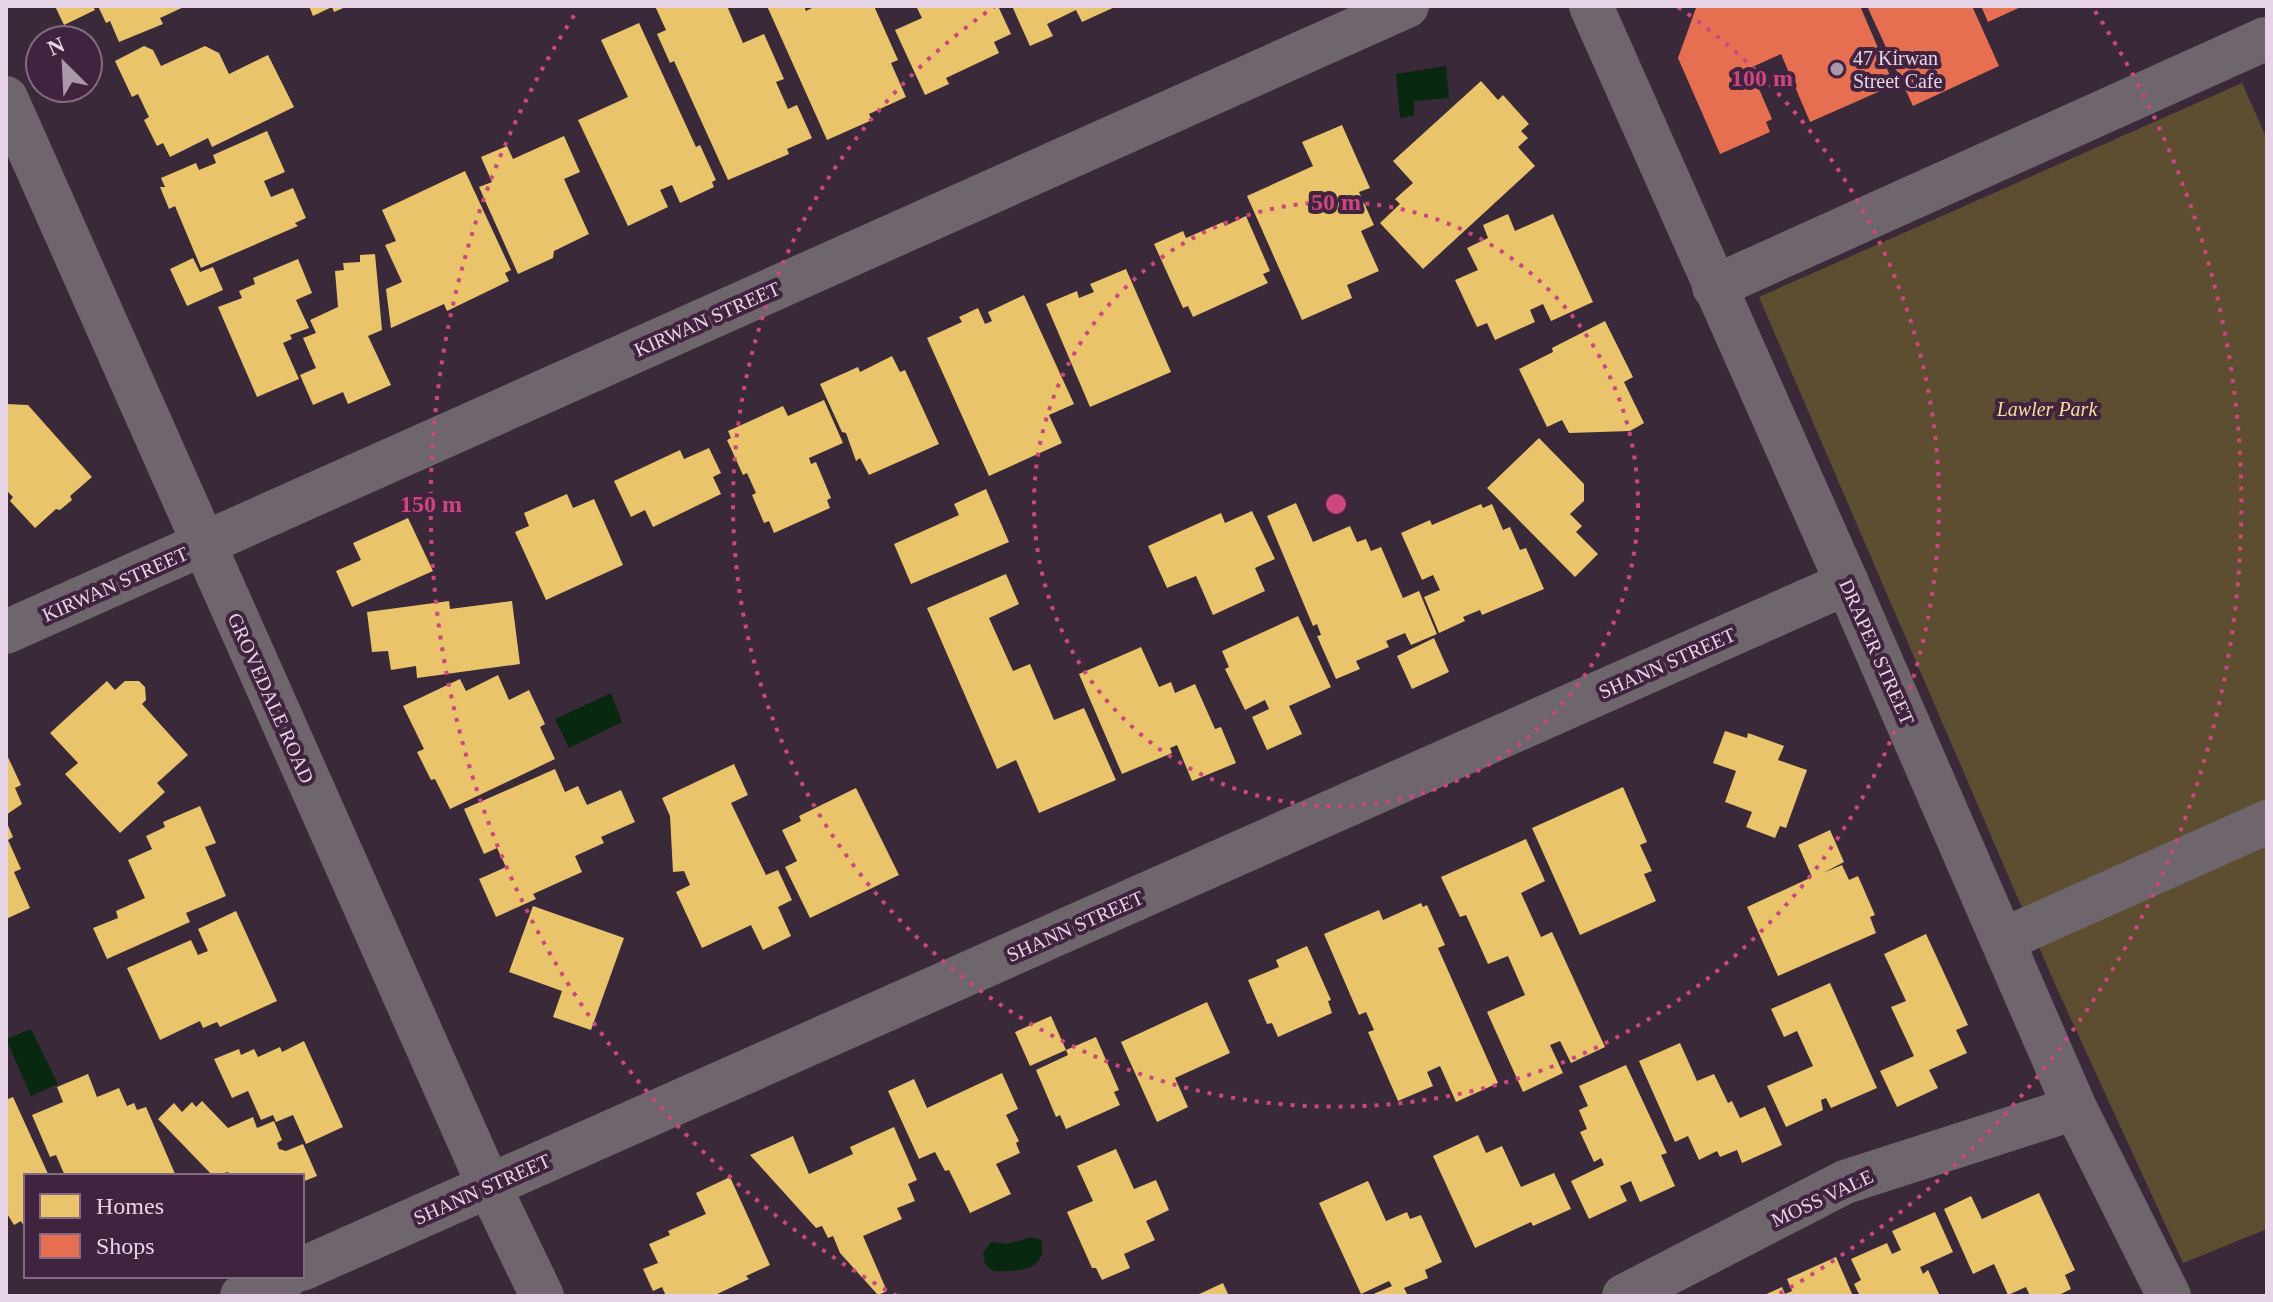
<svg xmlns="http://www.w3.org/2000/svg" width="2273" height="1302" font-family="Georgia,serif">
<rect width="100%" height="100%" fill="#3a2a39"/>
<polygon fill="#5d4e32" points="2242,83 2267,139 2267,1229 2183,1263 2054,982 1759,297"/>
<g fill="#092810">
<polygon points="1446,66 1449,98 1414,101 1414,116 1400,118 1396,74"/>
<polygon points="611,693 622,722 569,748 555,719"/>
<polygon points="31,1029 58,1084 31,1096 6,1039"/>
<path d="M1031,1237l10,3c9,31 -26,32 -48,31l-8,-7 -2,-11 8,-11 16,2z"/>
</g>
<g fill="#e9c46a">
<polygon points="55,6 93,6 95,10 64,25"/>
<polygon points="98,6 186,6 160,18 163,24 119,42 110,21 106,23"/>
<polygon points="309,6 348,6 334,12 332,7 313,16"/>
<polygon points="655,6 727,6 743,43 764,34 784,79 776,82 788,109 797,105 812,138 787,149 789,154 728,180 674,61 670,63 657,34 666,30"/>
<polygon points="767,6 804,6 806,11 816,6 874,6 898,60 891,63 906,97 869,114 872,120 827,140"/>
<polygon points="916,6 998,6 1011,34 994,42 999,53 946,78 949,84 925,95 895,30 922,18"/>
<polygon points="1012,6 1117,6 1082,22 1076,10 1047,24 1053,36 1030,46"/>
<polygon points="639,23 696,147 700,145 716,180 712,182 714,187 680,203 672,185 660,190 668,207 628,226 578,120 628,97 601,40"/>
<polygon points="144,46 153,50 161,66 205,46 219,53 229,74 268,55 294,107 212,147 208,138 170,157 163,143 157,146 144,120 149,117 138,94 132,97 115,61"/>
<polygon points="1481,81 1498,100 1503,95 1529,124 1521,131 1528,138 1518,147 1535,166 1423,269 1380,223 1400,204 1395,199 1413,183 1393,161"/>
<polygon points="1342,125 1370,188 1359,192 1374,225 1361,231 1379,271 1347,285 1352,298 1302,320 1247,196 1313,166 1302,142"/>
<polygon points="267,131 285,172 264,181 271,197 293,188 306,218 295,223 298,226 201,268 175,206 169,209 160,187 165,187 161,178 196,163 199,170 216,163 213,155"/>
<polygon points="564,136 580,172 564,179 589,234 554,251 553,258 518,274 479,187 492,182 481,157 507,146 513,159"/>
<polygon points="465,171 511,270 505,273 509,281 447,311 444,304 391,328 386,289 402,282 385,245 396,241 382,210"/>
<polygon points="1508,214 1515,231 1553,214 1593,302 1551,321 1543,304 1530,310 1535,322 1495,340 1487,323 1477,327 1455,280 1478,270 1467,248 1488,238 1483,225"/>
<polygon points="1246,216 1270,271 1263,274 1268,283 1193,317 1188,306 1183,308 1154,244 1183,231 1186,238 1223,222 1225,226"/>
<polygon points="375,254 382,330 368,336 391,385 348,404 343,392 313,405 300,375 316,368 303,338 316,333 310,320 338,307 335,271 344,270 343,263 360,262 360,255"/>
<polygon points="193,258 200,272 213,267 223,290 187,306 170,269"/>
<polygon points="298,259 312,293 296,300 309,328 290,335 292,339 283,343 299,379 257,397 218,307 242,298 239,291 255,284 253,278"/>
<polygon points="1126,269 1171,372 1090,407 1046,304 1077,291 1079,298 1094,292 1090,284"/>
<polygon points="1024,295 1074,404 1049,415 1062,443 989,476 927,338 962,322 959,317 978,308 985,324 992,321 988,312"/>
<polygon points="1605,321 1633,377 1624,382 1644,423 1630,431 1569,433 1562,420 1547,427 1519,369 1553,352 1552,348"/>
<polygon points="892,356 900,372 905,370 939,444 869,475 860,458 856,461 846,433 842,432 820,384 858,367 860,372"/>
<polygon points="824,400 843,443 809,458 811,464 816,462 831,498 827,500 830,508 774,533 769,521 764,523 752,495 756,493 747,473 743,475 727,440 731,438 728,431 783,406 788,416"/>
<polygon points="6,404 28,405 92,477 70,496 72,500 60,510 56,509 35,528 10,501 13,497 6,490"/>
<polygon points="1539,438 1584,484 1584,501 1570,514 1582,526 1576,532 1598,554 1575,577 1487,488"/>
<polygon points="709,448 721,473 713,477 721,494 653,527 645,510 631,517 614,481 680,450 684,459"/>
<polygon points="986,489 1009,542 911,584 894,544 959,515 954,504"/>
<polygon points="567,494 573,508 594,499 623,565 546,600 515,532 529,526 524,513"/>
<polygon points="1296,503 1313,542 1350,526 1357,542 1366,539 1371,551 1381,547 1403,598 1419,591 1437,634 1411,645 1405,633 1386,641 1389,647 1356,661 1360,669 1336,679 1317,636 1321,635 1317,624 1313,626 1267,516"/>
<polygon points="1481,504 1483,508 1492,504 1503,530 1510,527 1520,550 1526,548 1544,589 1482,615 1480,610 1463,617 1465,621 1439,633 1424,597 1440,590 1433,575 1422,580 1401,533 1430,520 1432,525"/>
<polygon points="1252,511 1275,559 1255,568 1265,591 1213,615 1196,576 1167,588 1148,546 1221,513 1225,523"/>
<polygon points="408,518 433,571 352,607 336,571 361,560 353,543"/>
<polygon points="1006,574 1019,604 989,618 1013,671 1030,664 1054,720 1084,708 1116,780 1039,813 1016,760 997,769 927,608"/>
<polygon points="449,601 450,609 512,601 520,664 417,678 416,666 391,670 388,651 372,652 367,612"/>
<polygon points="1298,616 1331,687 1289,706 1302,734 1267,750 1252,717 1269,709 1265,700 1245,710 1225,669 1229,667 1222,651"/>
<polygon points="1434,638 1449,672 1412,689 1397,656"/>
<polygon points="1141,647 1159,687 1171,682 1175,693 1195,684 1215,729 1221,727 1236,763 1192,781 1177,745 1170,748 1172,753 1122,774 1079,674"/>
<polygon points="498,675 509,700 529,690 545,724 540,727 555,759 450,809 435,779 431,780 417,752 424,749 403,706 460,679 466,691"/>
<polygon points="107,681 115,690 125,681 139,681 145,687 146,700 142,704 188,755 157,783 165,792 120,833 65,774 78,763 50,733"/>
<polygon points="1725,731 1747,738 1748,733 1784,746 1778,760 1807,770 1786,828 1780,826 1775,838 1746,827 1752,812 1725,802 1736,771 1713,763"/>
<polygon points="6,753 21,785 15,788 22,804 6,815"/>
<polygon points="734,764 748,795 731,803 766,875 778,870 792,900 778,907 791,936 763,950 751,925 702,948 676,892 690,885 684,871 673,872 670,816 662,798"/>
<polygon points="555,769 565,792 578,786 587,805 621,790 635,822 601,837 604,843 575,856 582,872 533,894 536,899 496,917 479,879 506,867 497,848 484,854 464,809"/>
<polygon points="1623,787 1647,842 1640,845 1652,871 1644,874 1656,901 1580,935 1532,828"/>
<polygon points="856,788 899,875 810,918 785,867 797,861 782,830 801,821 799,816"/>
<polygon points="200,806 216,843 205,847 226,896 186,913 190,922 107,959 93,928 118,918 116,911 145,898 128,860 152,849 146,836 165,827 163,822"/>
<polygon points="6,821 13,837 8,840 21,869 14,872 30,908 6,919"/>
<polygon points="1830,830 1844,862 1823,873 1842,865 1849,880 1858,876 1875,915 1870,917 1876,933 1778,976 1747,907 1812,877 1798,845"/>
<polygon points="1526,839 1545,881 1521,893 1541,937 1552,932 1605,1047 1571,1063 1560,1041 1550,1045 1563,1073 1523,1092 1487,1012 1525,995 1508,956 1488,964 1466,915 1460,917 1441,877"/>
<polygon points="1421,903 1423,907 1427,905 1445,945 1438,948 1498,1083 1456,1102 1440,1066 1427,1072 1433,1086 1398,1101 1368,1032 1374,1030 1366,1012 1359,1015 1324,934 1379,910 1383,920"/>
<polygon points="533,906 624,938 591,1030 553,1017 562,991 509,972"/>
<polygon points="236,911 277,1001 220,1027 217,1022 203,1028 200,1021 160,1040 127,968 191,940 198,955 208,951 198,929"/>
<polygon points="1926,934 1968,1025 1956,1030 1967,1053 1929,1070 1938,1088 1897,1107 1880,1071 1914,1056 1891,1007 1906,1001 1884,954"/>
<polygon points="1307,946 1331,1000 1328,1001 1332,1013 1278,1037 1272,1023 1267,1024 1248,980 1279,967 1276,960"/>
<polygon points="1830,983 1877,1088 1831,1108 1826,1098 1821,1100 1823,1110 1786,1127 1767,1086 1813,1066 1797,1031 1784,1037 1771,1009"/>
<polygon points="1207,1002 1230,1053 1175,1078 1188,1107 1157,1122 1121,1042"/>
<polygon points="1051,1016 1066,1050 1096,1037 1119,1090 1114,1092 1120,1105 1066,1129 1060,1115 1056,1117 1036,1070 1068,1055 1066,1050 1030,1066 1015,1032"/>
<polygon points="304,1041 343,1127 306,1144 293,1115 276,1122 273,1115 261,1120 248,1091 232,1098 214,1059 239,1049 241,1055 254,1049 258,1057 280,1047 282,1052"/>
<polygon points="1680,1043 1697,1081 1714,1074 1728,1103 1732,1101 1740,1118 1765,1107 1782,1145 1742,1163 1737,1150 1720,1157 1717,1151 1699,1160 1688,1136 1675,1142 1639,1061"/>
<polygon points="1626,1065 1667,1153 1661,1155 1675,1186 1640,1202 1631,1181 1620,1186 1627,1201 1589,1219 1571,1181 1604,1165 1601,1158 1594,1162 1580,1132 1587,1129 1579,1110 1588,1106 1579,1086"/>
<polygon points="1002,1073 1018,1109 1006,1115 1019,1141 1016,1143 1020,1153 996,1164 1011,1194 970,1213 949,1170 945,1171 935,1152 919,1159 888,1091 914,1079 927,1108"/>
<polygon points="88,1074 97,1097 119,1088 127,1106 134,1103 137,1110 146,1107 176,1176 65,1176 56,1155 50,1157 32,1115 63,1102 57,1087"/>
<polygon points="13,1097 49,1176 26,1176 26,1231 21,1221 14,1225 6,1212 6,1100"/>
<polygon points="202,1101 228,1128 253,1117 257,1128 274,1121 282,1140 277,1143 279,1149 286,1151 303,1144 317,1176 302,1182 302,1176 230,1176 228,1172 213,1176 158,1119 174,1103 182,1112 192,1102 196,1107"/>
<polygon points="894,1127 917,1180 908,1184 915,1201 897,1208 902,1219 863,1236 887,1291 878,1295 840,1253 833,1236 828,1238 822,1226 816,1228 750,1155 793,1136 809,1174 853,1154 850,1147"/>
<polygon points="1478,1135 1486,1153 1502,1146 1521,1187 1554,1173 1571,1209 1533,1226 1531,1222 1475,1248 1433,1156"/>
<polygon points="1116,1149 1134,1189 1156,1180 1169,1210 1146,1221 1155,1240 1124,1254 1130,1268 1102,1280 1096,1268 1092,1268 1067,1212 1093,1201 1077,1166"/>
<polygon points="730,1177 770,1265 746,1276 749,1279 713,1296 666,1296 662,1287 653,1291 643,1269 658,1263 649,1244 670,1235 668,1231 706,1214 696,1193"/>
<polygon points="1368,1181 1386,1221 1407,1212 1410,1219 1421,1215 1442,1262 1425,1270 1428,1278 1404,1288 1408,1296 1369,1296 1392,1286 1389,1281 1361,1294 1319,1203"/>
<polygon points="2039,1193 2075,1270 2065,1275 2071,1289 2057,1296 2030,1296 2026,1287 2008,1295 1994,1264 1973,1274 1944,1209 1971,1196 1982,1219"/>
<polygon points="1935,1212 1953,1252 1920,1267 1923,1274 1928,1270 1940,1296 1860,1296 1854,1284 1861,1280 1851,1259 1887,1243 1892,1254 1901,1250 1892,1231"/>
<polygon points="1836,1257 1853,1296 1762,1296 1782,1287 1785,1294 1792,1291 1787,1279"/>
<polygon points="1223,1283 1229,1296 1195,1296"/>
</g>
<g fill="#e76f51">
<polygon points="1701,6 1860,6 1894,85 1810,122 1781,54 1750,68 1772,119 1766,122 1770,132 1720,154 1678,58 1696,8"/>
<polygon points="1867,6 1972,6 1999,66 1913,106"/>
<polygon points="1981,6 2023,6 1988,22"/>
</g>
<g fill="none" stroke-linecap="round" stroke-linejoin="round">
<g stroke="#6e656d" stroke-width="44">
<polyline points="1591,6 1847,583 2075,1108 2169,1296"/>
<polyline points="6,98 489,1186 542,1296"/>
<polyline points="1714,287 2265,39"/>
<polyline points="6,632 1407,6"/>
<polyline points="2003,940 2267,822"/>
<polyline points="302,1269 1847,583"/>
<polyline points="242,1296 287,1276"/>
<polyline points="1624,1296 1845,1182 2075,1108"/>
</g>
</g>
<g fill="none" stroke="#cb477e" stroke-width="4" stroke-dasharray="4 8">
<circle cx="1336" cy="504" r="302"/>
<path d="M1678 7A603 603 0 1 1 994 7"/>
<path d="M897 1296A905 905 0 0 1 577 11M2095 11A905 905 0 0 1 1775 1296"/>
</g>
<circle fill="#aa98a9" stroke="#40243f" stroke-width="3" cx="1837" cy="69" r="8"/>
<g text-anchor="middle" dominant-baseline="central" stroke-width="8" stroke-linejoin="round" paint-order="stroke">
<g font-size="20" fill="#e7d4e6" stroke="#40243f" text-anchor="start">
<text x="1853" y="58">47 Kirwan<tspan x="1853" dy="23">Street Cafe</tspan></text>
</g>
<g font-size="20" fill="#e7d4e6" stroke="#40243f">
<text transform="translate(707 319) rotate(-24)">KIRWAN STREET</text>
<text transform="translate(115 584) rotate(-24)">KIRWAN STREET</text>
<text transform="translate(1877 652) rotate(66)">DRAPER STREET</text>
<text transform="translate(1667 663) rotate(-24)">SHANN STREET</text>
<text transform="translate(271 698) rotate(66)">GROVEDALE ROAD</text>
<text transform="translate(1075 926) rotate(-24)">SHANN STREET</text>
<text transform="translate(482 1189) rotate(-24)">SHANN STREET</text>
<text transform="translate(1822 1198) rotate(-25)">MOSS VALE</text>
</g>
<g font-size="20" font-style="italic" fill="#f9dd9b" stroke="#40243f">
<text x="2047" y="409">Lawler Park</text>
</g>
</g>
<circle cx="1336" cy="504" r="12" fill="#cb477e" stroke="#40243f" stroke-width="4"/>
<g font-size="24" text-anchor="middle" font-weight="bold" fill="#cb477e" stroke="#40243f" stroke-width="8" stroke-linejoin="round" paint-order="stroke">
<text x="1762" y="86">100 m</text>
<text x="1336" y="210">50 m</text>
<text x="431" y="512">150 m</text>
</g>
<rect width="2273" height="1302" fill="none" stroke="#e7d4e6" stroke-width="16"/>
<rect x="24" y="1174" width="280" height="104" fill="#40243f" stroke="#836a82" stroke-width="2"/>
<rect x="40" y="1194" width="40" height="24" fill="#e9c46a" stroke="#836a82" stroke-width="2"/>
<text x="96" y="1214" font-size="24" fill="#e7d4e6">Homes</text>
<rect x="40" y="1234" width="40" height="24" fill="#e76f51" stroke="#836a82" stroke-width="2"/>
<text x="96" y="1254" font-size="24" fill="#e7d4e6">Shops</text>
<g transform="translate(64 64) rotate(336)"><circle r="38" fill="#40243f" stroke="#836a82" stroke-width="2"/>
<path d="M0-6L14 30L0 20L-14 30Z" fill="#aa98a9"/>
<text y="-12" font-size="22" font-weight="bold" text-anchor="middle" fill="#e7d4e6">N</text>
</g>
</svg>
